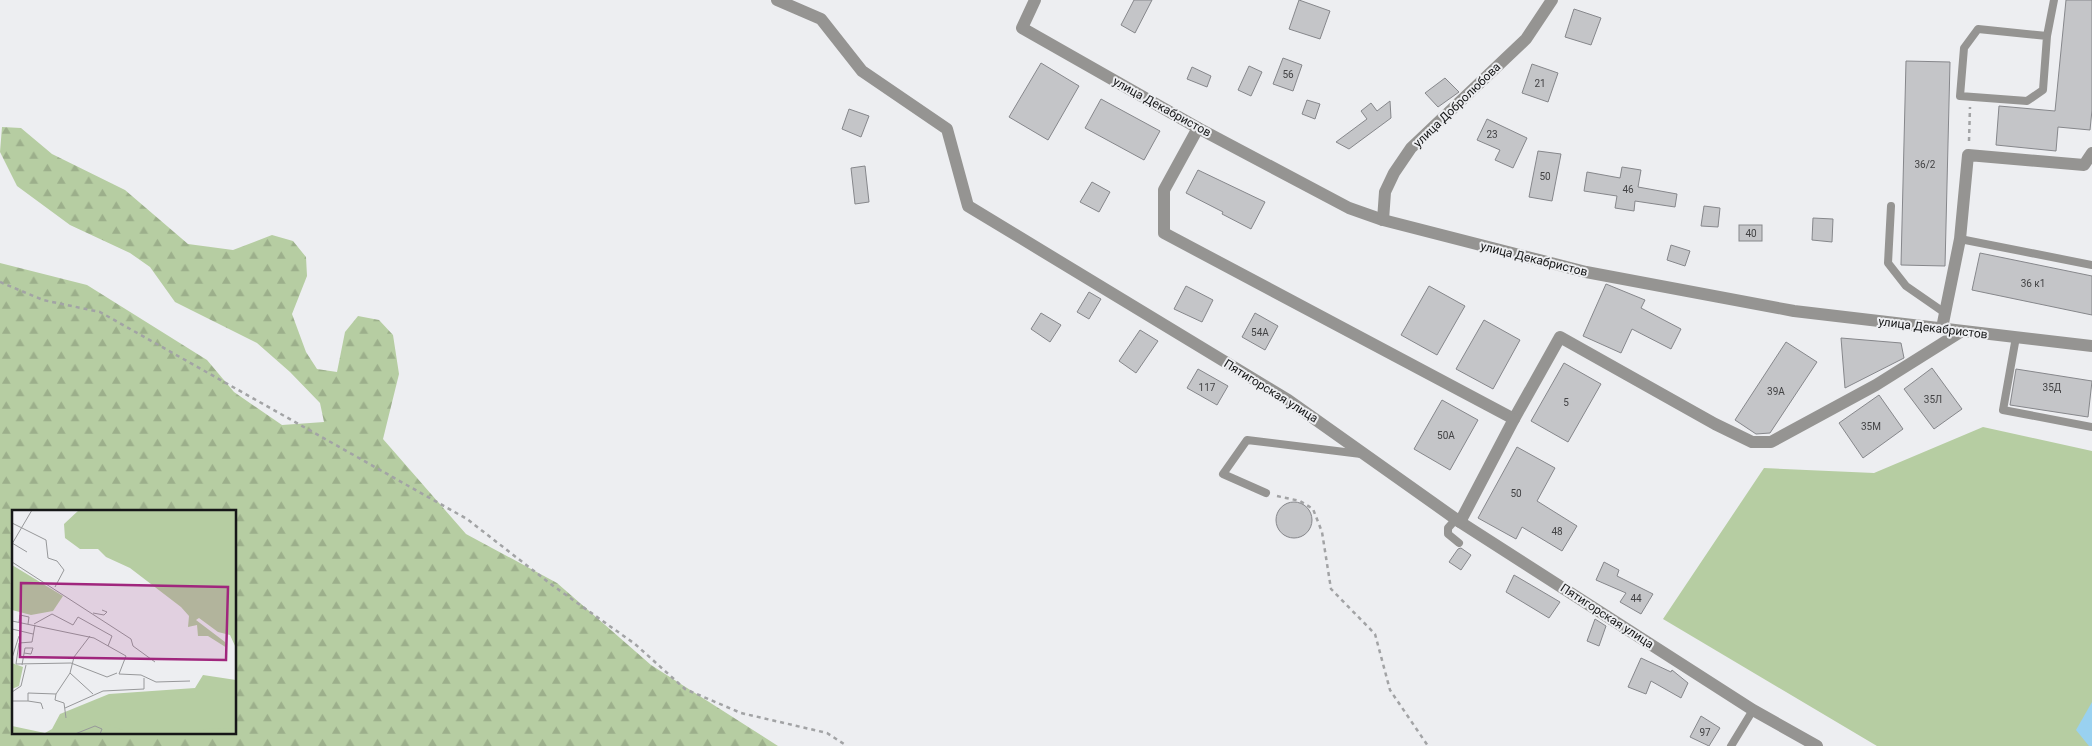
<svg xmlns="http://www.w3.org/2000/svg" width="2092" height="746" font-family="Roboto,sans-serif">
<defs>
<pattern id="forest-firs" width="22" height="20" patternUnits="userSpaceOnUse" patternTransform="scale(1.25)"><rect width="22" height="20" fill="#b6cda2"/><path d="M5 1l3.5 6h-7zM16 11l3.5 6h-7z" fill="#9caf8b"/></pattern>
</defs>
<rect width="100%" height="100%" fill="#edeef1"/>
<polygon fill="#b6cda2" points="1983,427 2092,451 2092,746 1877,746 1663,619 1764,468 1874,473"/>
<path fill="url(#forest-firs)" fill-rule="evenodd" d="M2,127l19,1 31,26 73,36 63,54 45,6 39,-15 21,6 13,16 1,19 -15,38 14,38 11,17 20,3 8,-40 13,-16 21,4 14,15 6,39 -16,65 83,95 91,49 94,82 127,81h-778v-483l87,22 120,75 27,32 48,33 42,-3 -4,-19 -30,-31 -33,-29 -82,-41 -25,-35 -20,-14 -60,-28 -53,-39 -17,-34zM14,511h221v221h-221z"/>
<polygon fill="#99d1f0" points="2092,702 2092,746 2089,746 2076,730"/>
<g fill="#c4c5c8" stroke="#86878b">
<polygon points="1134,0 1152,0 1135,33 1121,25"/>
<polygon points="1299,0 1330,11 1320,39 1289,29"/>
<polygon points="2066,0 2092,0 2092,110 2090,130 2058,127 2056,151 1996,145 1999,106 2055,111"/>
<polygon points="1574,9 1601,18 1591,45 1565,37"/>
<polygon points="1283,58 1302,65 1293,91 1273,84"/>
<polygon points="1906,61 1950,62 1945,266 1901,265"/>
<polygon points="1041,63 1079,86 1048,140 1009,117"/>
<polygon points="1532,64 1558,73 1548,102 1522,93"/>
<polygon points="1249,66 1262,72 1251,96 1238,90"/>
<polygon points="1192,67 1211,76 1207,87 1187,79"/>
<polygon points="1445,78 1459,92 1438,107 1425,93"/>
<polygon points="1101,99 1160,131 1144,160 1085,128"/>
<polygon points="1307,100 1320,104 1315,119 1302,114"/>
<polygon points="1390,101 1391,118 1349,149 1336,142 1367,119 1361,111 1371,103 1377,111"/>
<polygon points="849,109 869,116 861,137 842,129"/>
<polygon points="1487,119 1527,138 1513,168 1495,160 1500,150 1477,140"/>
<polygon points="1538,151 1561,154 1552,201 1529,197"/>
<polygon points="865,166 869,202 855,204 851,168"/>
<polygon points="1622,167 1641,170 1638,187 1677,194 1675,207 1635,201 1634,211 1615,208 1617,196 1584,191 1587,172 1620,178"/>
<polygon points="1198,170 1265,202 1251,229 1222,214 1223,212 1186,193"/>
<polygon points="1092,182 1110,192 1099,212 1080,202"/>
<polygon points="1704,206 1720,208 1718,227 1701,226"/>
<polygon points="1813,218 1833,219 1832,242 1812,240"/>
<rect x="1739" y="225" width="23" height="16"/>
<polygon points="1671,245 1690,251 1685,266 1667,260"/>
<polygon points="1980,253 2092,276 2092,315 1972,290"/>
<polygon points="1606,284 1645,300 1641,308 1681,329 1671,349 1632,329 1621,353 1583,336"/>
<polygon points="1186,286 1213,300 1202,322 1174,309"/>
<polygon points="1429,286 1465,306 1437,355 1401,335"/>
<polygon points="1089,292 1101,299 1089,319 1077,312"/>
<polygon points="1041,313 1061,325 1050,342 1031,329"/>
<polygon points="1255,313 1278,326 1265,350 1242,337"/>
<polygon points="1484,320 1520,340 1493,389 1456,369"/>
<polygon points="1140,330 1158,341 1136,373 1119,361"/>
<polygon points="1841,338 1901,343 1904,358 1845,388"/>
<polygon points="1786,342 1817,362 1770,433 1756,434 1735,420"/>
<polygon points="1564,363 1601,384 1568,442 1531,421"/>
<polygon points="1932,368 1962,409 1934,429 1904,389"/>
<polygon points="1198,369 1228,386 1217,405 1187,388"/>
<polygon points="2016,369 2092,381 2088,417 2010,405"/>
<polygon points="1879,395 1903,429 1863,458 1839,423"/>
<polygon points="1442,400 1478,420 1450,470 1414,449"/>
<polygon points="1517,447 1555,468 1537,501 1577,526 1562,551 1522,527 1516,539 1478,518"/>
<circle cx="1294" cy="520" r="18"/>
<polygon points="1461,548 1471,555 1461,570 1449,562 1458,549"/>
<polygon points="1604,562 1619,570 1617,576 1653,594 1641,614 1620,602 1626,593 1596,580"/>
<polygon points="1514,575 1560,602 1549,618 1506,592"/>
<polygon points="1595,619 1606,626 1599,646 1587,641"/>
<polygon points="1641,658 1671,672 1672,670 1688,683 1681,698 1651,681 1646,694 1628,687"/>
<polygon points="1701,716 1720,728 1709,746 1690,737"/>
</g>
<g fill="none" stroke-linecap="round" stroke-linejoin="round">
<g stroke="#a2a3a5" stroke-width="2.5" stroke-dasharray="4 4" stroke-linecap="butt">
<polyline points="1969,141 1970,107"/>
<polyline points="0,282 43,300 100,312 467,519 552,585 635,644 685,689 741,713 827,733 847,746"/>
<polyline points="1277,496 1300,501 1313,509 1322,532 1331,589 1375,634 1390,690 1428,746"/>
</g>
<g stroke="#959492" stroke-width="8">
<polyline points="2047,36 1978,29 1964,48 1960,96 2027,101 2043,90 2047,36 2054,0"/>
<polyline points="1891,206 1888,263 1906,286 1945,313"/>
<polyline points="1960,239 2092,265"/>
<polyline points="2016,337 2003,410 2092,427"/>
<polyline points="1266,493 1223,474 1247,440 1361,454"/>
<polyline points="1456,519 1448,528 1448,534 1459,543"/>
<polyline points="1731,746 1753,710"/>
</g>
<g stroke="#959492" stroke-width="12">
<polyline points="777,0 821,19 862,71 947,129 968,206 1288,400 1460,522 1753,710 1817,746"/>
<polyline points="1035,0 1022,28 1198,128 1349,208 1383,220 1586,272 1794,311 2092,346"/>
<polyline points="1198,128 1164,190 1164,233 1514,419 1560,337 1715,424 1752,442 1771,442 1876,385 1962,331"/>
<polyline points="1383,220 1385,192 1394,173 1411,148 1526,39 1552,0"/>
<polyline points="1942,328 1960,239 1968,155 2084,165 2092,153"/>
<polyline points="1460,522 1514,419"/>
</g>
</g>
<g text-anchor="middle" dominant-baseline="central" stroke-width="4" stroke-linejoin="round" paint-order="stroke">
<g font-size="10" fill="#424244">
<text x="1288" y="74">56</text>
<text x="1540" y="83">21</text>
<text x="1492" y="134">23</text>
<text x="1925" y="164">36/2</text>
<text x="1545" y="176">50</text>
<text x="1628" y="189">46</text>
<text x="1751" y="233">40</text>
<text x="2033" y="283">36 к1</text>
<text x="1260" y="332">54А</text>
<text x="1207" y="387">117</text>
<text x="2052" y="387">35Д</text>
<text x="1776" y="391">39А</text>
<text x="1933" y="399">35Л</text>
<text x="1566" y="402">5</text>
<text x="1871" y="426">35М</text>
<text x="1446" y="435">50А</text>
<text x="1516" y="493">50</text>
<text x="1557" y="531">48</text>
<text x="1636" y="598">44</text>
<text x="1705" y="732">97</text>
</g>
<g font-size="12" fill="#161718" stroke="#edeef1">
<text transform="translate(1457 105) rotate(-44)">улица Добролюбова</text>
<text transform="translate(1162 107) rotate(29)">улица Декабристов</text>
<text transform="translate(1534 259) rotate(14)">улица Декабристов</text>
<text transform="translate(1933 328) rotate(7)">улица Декабристов</text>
<text transform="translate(1271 391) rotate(32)">Пятигорская улица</text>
<text transform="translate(1607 616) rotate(33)">Пятигорская улица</text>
</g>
</g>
<g transform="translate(12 510)">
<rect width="224" height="224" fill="#edeef1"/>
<path d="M0,55l51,31 -10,15 -22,4 -19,-5z" fill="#b6cda2"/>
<path d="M67,0h157v138l-6,-13 -12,-3 -19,-14 -3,2 29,22 2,6 -19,-12h-10l-1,-11 -9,2 1,-11 -8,-9 -51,-39 -24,-11 -8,-8h-18l-15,-11 -1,-14zM0,153l11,4 -4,19 -7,3zM191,165l33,5v54h-224v-8l33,7 7,-4 8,-15 49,-20 86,-6z" fill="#b6cda2"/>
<path d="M92,211l10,6 20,7h-59l6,-7zM196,218l28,1v5h-41z" fill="#b6cda2"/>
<path fill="none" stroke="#97989a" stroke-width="1" d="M0,13l34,17 2,18 9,3 7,9 -9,17M0,33l15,9M0,34l20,-34M0,52l119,77 2,7 22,16M81,103l11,2 3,-3 -5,-2M0,111l82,17 32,18 -7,18 22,1 15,7 34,-1M7,112l1,-7 9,2 -1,7M22,114l18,-10 21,11 5,-8 34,19 -4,10M23,115l-3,17 -13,1 -3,21 55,-1 36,14 10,-4M0,119l21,5M0,148l7,-22M10,155l3,-17h8l-2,6 -7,-1M58,163l23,21M0,182l9,-6 5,-21M44,184l-1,6 9,3 2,15M0,191h16v-8l28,1 14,-21 4,-16 16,-21M16,191l13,2 2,6M53,198l38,-17 41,-2v-11M63,224l20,-8 7,3 -2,5"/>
<path fill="#a0267d" fill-opacity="0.15" stroke="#a0267d" stroke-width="2.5" d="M9,73l207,4 -2,73 -206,-3z"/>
<rect width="224" height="224" fill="none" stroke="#161718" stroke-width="2.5"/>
</g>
</svg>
